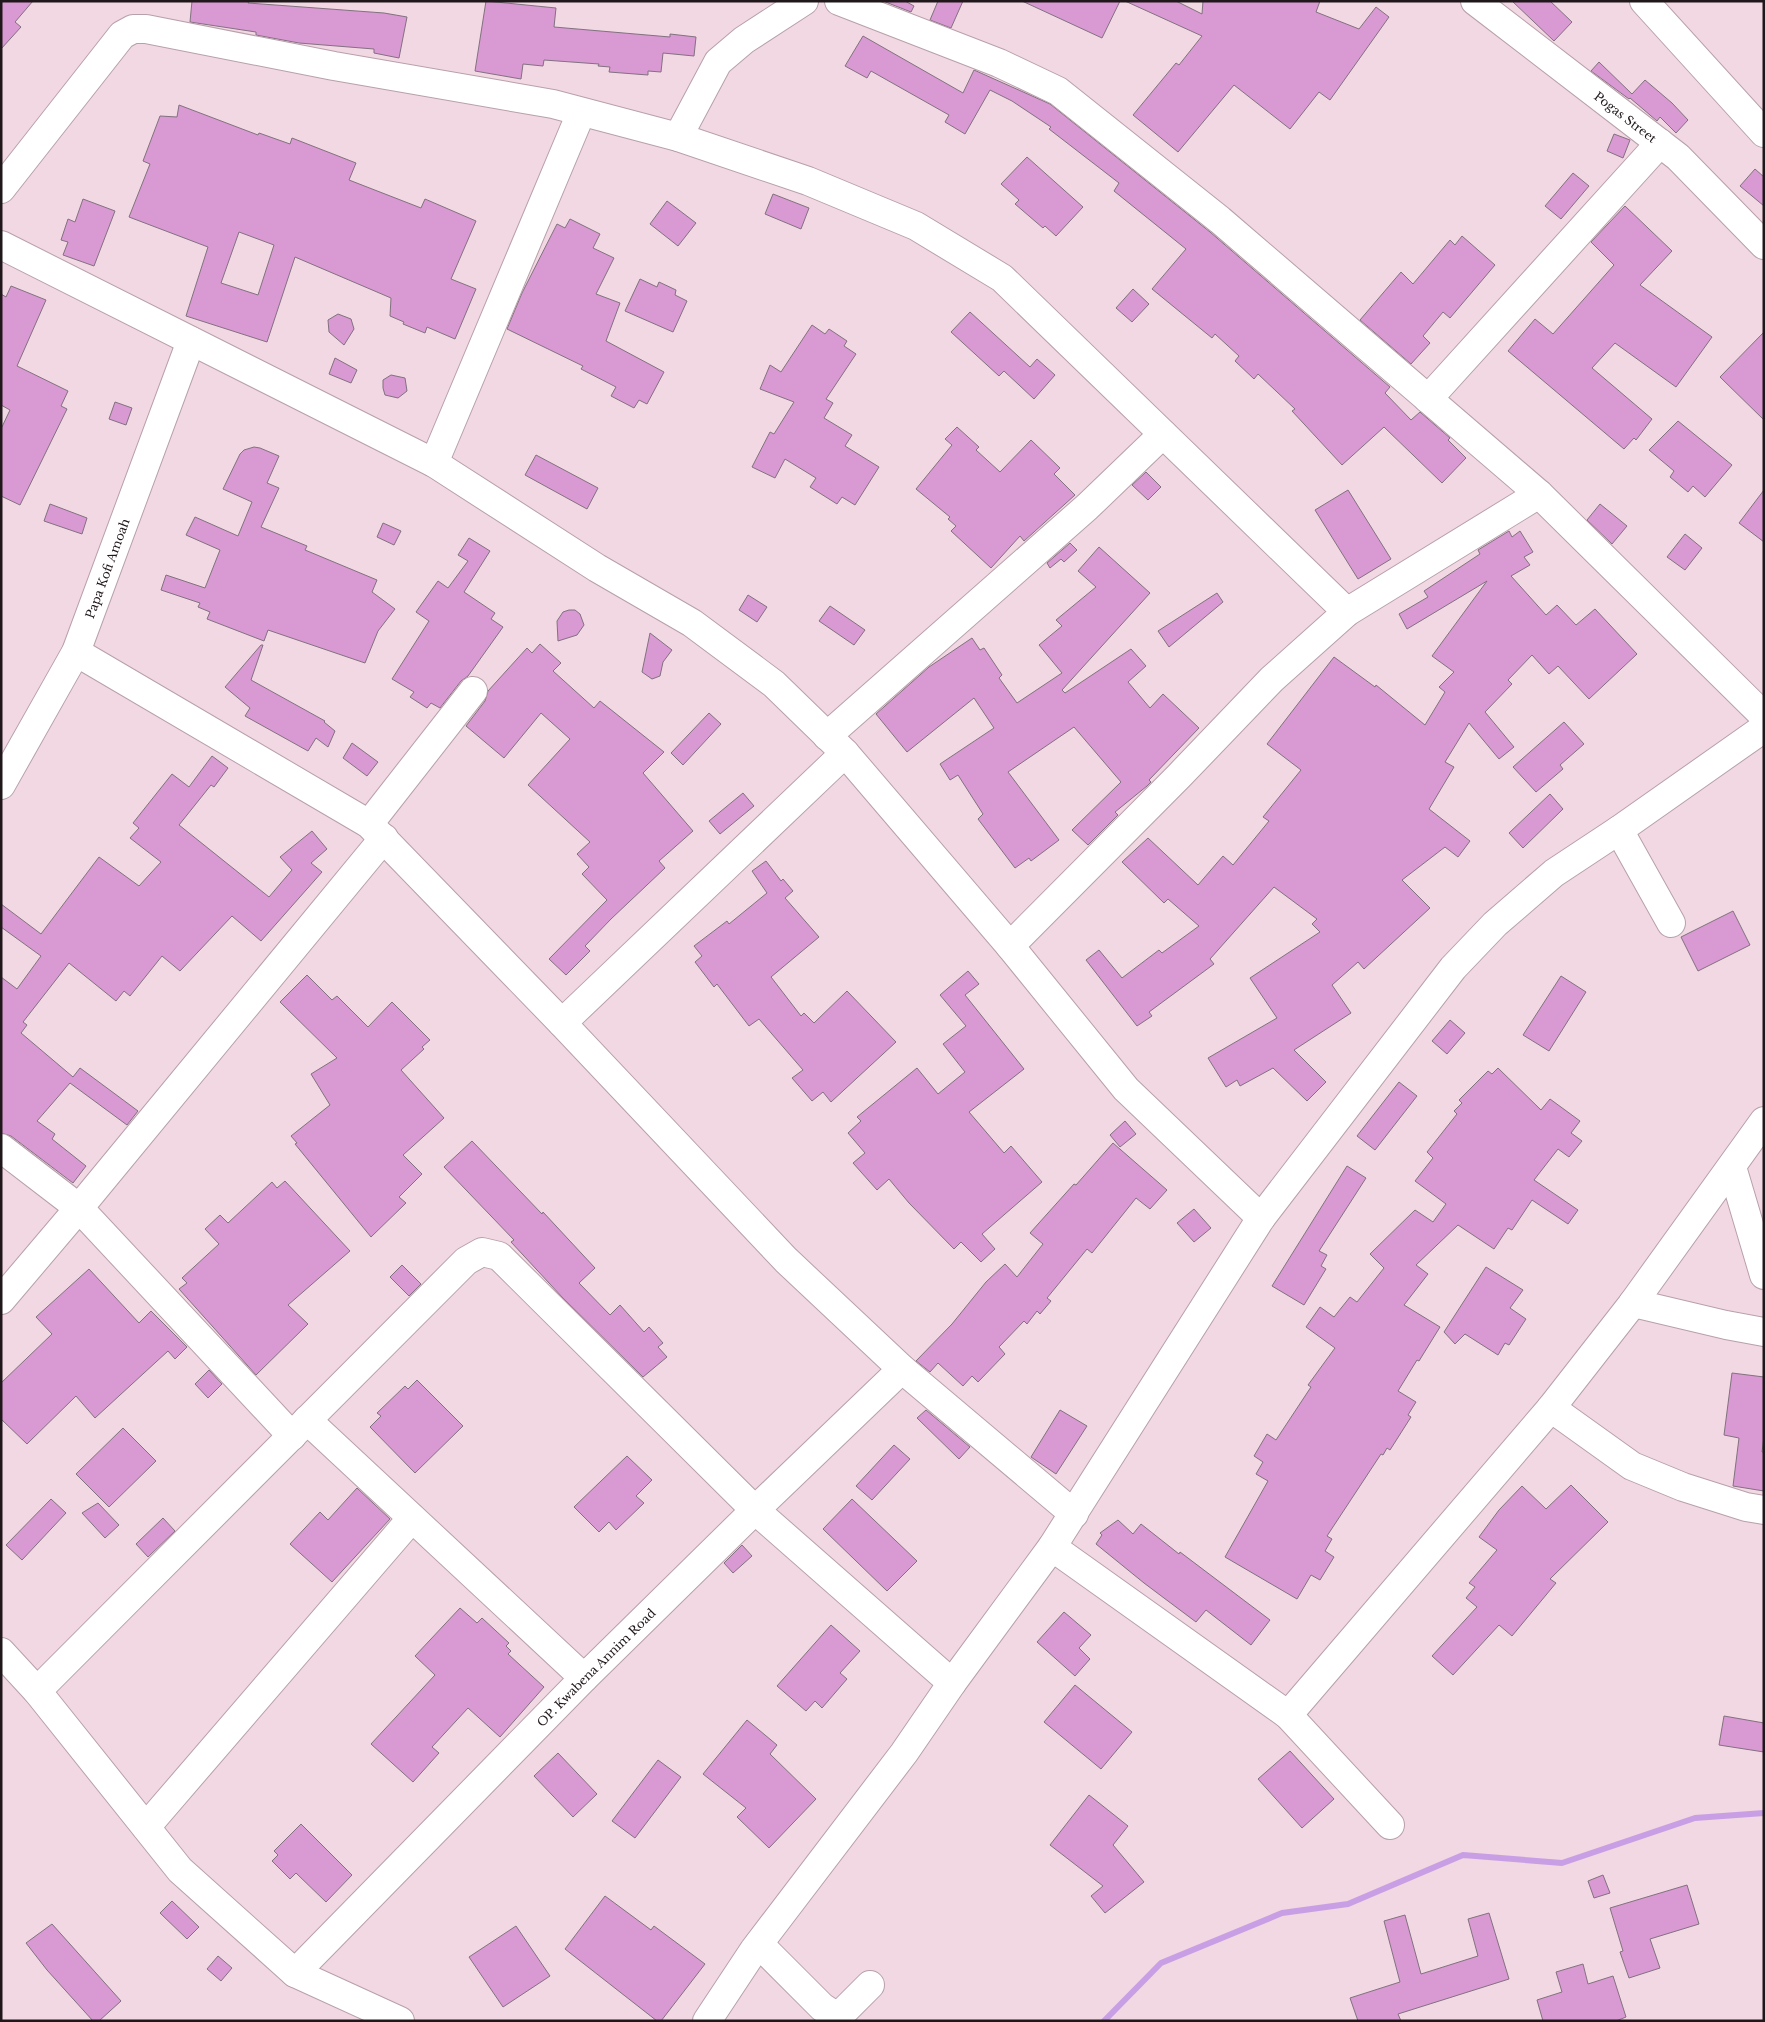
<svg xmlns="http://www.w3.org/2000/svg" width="1765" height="2022" font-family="'Libre Baskerville',serif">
<rect width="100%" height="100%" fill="#f1d8e2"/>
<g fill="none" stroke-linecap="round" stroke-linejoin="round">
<polyline stroke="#c89fe5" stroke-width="6" points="1104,2021 1161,1963 1282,1913 1348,1904 1463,1855 1562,1863 1695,1818 1764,1813"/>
</g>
<g fill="#d999d2" stroke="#827180" fill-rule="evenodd">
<polygon points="1,1 33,1 15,22 21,27 1,49"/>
<polygon points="192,1 249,1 248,3 384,13 407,17 399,58 374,53 374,49 299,43 256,35 256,32 190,22"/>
<polygon points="486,1 556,8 554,27 670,37 670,34 696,37 694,56 663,53 661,72 648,71 648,75 609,72 610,67 598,66 599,64 544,60 543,66 523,64 521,79 475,71"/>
<polygon points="883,1 905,1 914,6 911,12"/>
<polygon points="938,1 963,1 951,28 930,20"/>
<polygon points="1022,1 1120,1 1102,38"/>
<polygon points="1125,1 1176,1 1202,14 1203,1 1320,1 1316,12 1359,29 1376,7 1389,17 1330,100 1319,92 1290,129 1234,85 1178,152 1133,115 1176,63 1179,65 1202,36"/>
<polygon points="1512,1 1550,1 1572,22 1554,41"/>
<polygon points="863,36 963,93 974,70 1050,104 1210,232 1390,387 1385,393 1411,420 1420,412 1450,438 1448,440 1466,458 1442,483 1384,427 1342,465 1292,411 1295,409 1258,374 1254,379 1235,361 1239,356 1215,334 1212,338 1152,289 1186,249 1114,191 1119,183 1049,129 1051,127 1012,101 990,90 965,134 945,122 949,115 871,71 867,78 845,66"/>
<polygon points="1599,62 1632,94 1645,80 1672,103 1688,120 1676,133 1660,117 1657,121 1630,98 1629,99 1591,71"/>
<path d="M179,105l79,30 1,-2 31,11 2,-6 64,25 -7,17 72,28 4,-9 51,22 -25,58 25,10 -21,50 -28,-12 -2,6 -22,-9 1,-2 -14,-6 1,-18 -96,-41 -28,85 -81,-26 22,-69 -79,-30 21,-53 -7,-3 17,-45 17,1zM239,232l35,13 -16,50 -37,-12z"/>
<polygon points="1614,134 1630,140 1623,158 1607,151"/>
<polygon points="1027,157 1083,207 1056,236 1045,226 1043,228 1015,204 1019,200 1001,184"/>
<polygon points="1755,169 1764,177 1764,206 1740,186"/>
<polygon points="1573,173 1589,186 1561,219 1545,206"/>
<polygon points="773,194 809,208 801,229 765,214"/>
<polygon points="83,199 115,211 94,266 63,255 68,242 61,240 68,219 75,222"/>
<polygon points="667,201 696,223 678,246 650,224"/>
<polygon points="1625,206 1672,251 1640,285 1712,337 1676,387 1615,343 1592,368 1652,419 1636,440 1634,438 1624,449 1508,351 1535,319 1553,334 1614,265 1591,242"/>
<polygon points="570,219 600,234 593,248 614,258 596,294 620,303 606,341 664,372 647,404 639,400 634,408 611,396 616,387 581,369 583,366 507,329 522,293 557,224 565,228"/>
<polygon points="1462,236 1495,265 1450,318 1443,312 1423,336 1430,343 1411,364 1360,320 1401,272 1413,284 1450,240 1455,245"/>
<polygon points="640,279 657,287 659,282 676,290 675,295 687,301 673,332 625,311"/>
<polygon points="11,286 46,300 17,366 68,391 61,406 67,409 20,505 1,496 1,429 10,410 1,405 1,294 6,297"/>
<polygon points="1133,289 1149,304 1132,322 1116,308"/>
<polygon points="970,312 1030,367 1037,359 1055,375 1034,399 1004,371 999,376 951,332"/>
<polygon points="338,314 351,319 354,329 344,345 329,332 328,320"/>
<polygon points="812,325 825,334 829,329 847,341 844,346 856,354 826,399 833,403 824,418 852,435 845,446 879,467 855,505 842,497 837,504 810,487 816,478 785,459 775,478 752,467 770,432 774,434 794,402 760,389 770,365 781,372"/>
<polygon points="1764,332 1764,420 1720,377"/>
<polygon points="335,358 357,370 351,383 329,374"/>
<polygon points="391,375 405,378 407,391 398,398 385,395 383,388 383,380"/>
<polygon points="115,402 132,408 126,425 109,419"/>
<polygon points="1678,421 1732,465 1705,497 1693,486 1688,492 1670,477 1674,471 1649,450"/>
<polygon points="957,427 979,447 976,450 1000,472 1031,440 1060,468 1054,474 1075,495 1024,541 1020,536 991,568 951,531 956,526 948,519 950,517 916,489 952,445 945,439"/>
<polygon points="254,447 260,448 279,456 267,483 279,488 261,527 307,546 305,550 377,580 372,592 395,609 378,631 365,663 268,630 264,641 207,619 210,612 198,607 200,603 161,590 166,575 205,588 220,550 186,535 195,517 238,536 252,502 223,489 240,454 244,450"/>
<polygon points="536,455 598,488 587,509 525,475"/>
<polygon points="1146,472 1161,487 1148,500 1132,485"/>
<polygon points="1348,490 1391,559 1358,579 1315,510"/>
<polygon points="1764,490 1764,542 1739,523"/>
<polygon points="50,504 87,518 82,534 44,521"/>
<polygon points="1600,504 1627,526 1612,544 1587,520"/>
<polygon points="383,523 401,531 394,545 377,537"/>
<polygon points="1509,531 1512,537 1520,531 1533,552 1524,557 1530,565 1511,576 1546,615 1557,605 1576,625 1595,609 1637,654 1589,699 1558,666 1549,674 1532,655 1508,680 1512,684 1485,712 1514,747 1499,759 1469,723 1445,762 1454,767 1429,809 1470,841 1458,857 1445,847 1402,880 1430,908 1364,969 1358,962 1332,985 1351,1013 1294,1050 1326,1082 1307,1101 1273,1068 1240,1086 1237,1080 1226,1087 1208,1058 1277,1018 1250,978 1320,932 1312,924 1317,919 1274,887 1210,959 1214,964 1149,1012 1152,1016 1137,1026 1086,960 1099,950 1122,978 1159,950 1162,953 1199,926 1168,899 1164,903 1122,862 1148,838 1198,885 1223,856 1233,865 1269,821 1263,817 1301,770 1267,744 1334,657 1375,687 1376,685 1425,725 1445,692 1439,687 1454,672 1432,656 1487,581 1407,629 1399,614 1428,597 1424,591 1480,554 1478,550"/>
<polygon points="1685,534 1702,548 1685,570 1667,557"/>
<polygon points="469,538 490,551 464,592 495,613 491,619 503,627 468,676 461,681 440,708 431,703 427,708 410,697 414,692 392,679 429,621 416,612 438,581 448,588 468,561 458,555"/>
<polygon points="1070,543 1077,550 1064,562 1061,559 1050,568 1047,563"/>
<polygon points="1099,547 1150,593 1062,690 1065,693 1131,649 1146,666 1128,682 1150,708 1163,694 1199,728 1149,780 1151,782 1147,786 1115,812 1118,815 1088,845 1072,830 1121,782 1074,727 1008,772 1059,840 1031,861 1029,858 1015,868 978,819 983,814 958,775 950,780 940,764 994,728 974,698 907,752 876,714 929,667 972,638 980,650 984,648 1002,675 999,678 1017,703 1062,673 1039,645 1062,626 1056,620 1096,587 1078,571"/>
<polygon points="1217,593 1223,602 1169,647 1158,631"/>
<polygon points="748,595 767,607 757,622 739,610"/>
<polygon points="830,606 865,630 854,645 819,621"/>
<polygon points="569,610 575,610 580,614 584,625 577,635 558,641 557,621 563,612"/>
<polygon points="650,633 672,650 663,662 660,676 652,679 642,672"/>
<polygon points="540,644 561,663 553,671 594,708 600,701 664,752 643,773 693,831 659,861 665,868 611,919 585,946 590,951 566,975 549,959 607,900 582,874 589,867 577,854 590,842 528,785 570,739 541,713 504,758 466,726 485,701 488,691 527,648 532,653"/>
<polygon points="261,645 263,645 251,680 325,721 324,722 335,731 328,747 316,738 308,751 245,716 250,708 225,687"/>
<polygon points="709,713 721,724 683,765 671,753"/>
<polygon points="1564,722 1584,744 1560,765 1563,769 1536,792 1513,767"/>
<polygon points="352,743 378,762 367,776 343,758"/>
<polygon points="212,756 228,768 214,787 211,785 179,825 269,897 292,870 280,857 312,831 327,849 311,863 322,872 261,941 232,916 180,971 162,956 130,996 124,991 116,1001 69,963 23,1022 27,1025 21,1033 73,1077 80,1068 138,1111 127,1125 70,1083 37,1121 55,1134 52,1139 86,1166 73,1183 11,1136 1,1133 1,977 17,989 41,956 1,927 1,904 41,934 99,857 139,886 161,862 130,838 139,828 133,823 172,774 189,787"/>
<polygon points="743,793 754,806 720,834 709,821"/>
<polygon points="1550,794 1563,809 1523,848 1509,833"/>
<polygon points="766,861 781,881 783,879 793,891 785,898 819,937 771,977 801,1016 804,1013 814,1023 847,991 896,1042 831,1102 823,1092 812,1101 792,1078 803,1070 759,1019 749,1026 717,984 714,987 695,962 702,956 694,946 727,921 729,924 767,893 752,871"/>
<polygon points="1733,911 1750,945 1698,971 1681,937"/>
<polygon points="968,971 979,984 965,995 1024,1069 969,1112 1004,1153 1011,1146 1042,1182 982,1234 995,1249 981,1262 961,1242 954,1249 909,1203 889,1179 877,1190 853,1163 865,1153 848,1133 861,1121 857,1117 917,1068 938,1094 965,1072 943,1044 966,1026 940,995"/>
<polygon points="307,975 332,1000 337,996 368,1027 392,1002 430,1040 422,1047 424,1049 401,1070 444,1118 403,1155 422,1174 399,1197 406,1203 371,1237 295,1144 297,1143 291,1136 330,1105 311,1074 337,1058 280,1002"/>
<polygon points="1561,976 1586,992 1549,1051 1523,1035"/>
<polygon points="1450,1020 1465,1033 1447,1054 1432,1041"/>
<polygon points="1498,1068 1541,1110 1550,1099 1580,1121 1571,1133 1582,1141 1569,1157 1558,1149 1534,1180 1578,1210 1568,1224 1532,1200 1512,1230 1508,1228 1494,1249 1458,1225 1416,1265 1428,1274 1404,1305 1440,1327 1419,1361 1417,1360 1398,1391 1416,1402 1408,1415 1411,1417 1390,1450 1387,1448 1383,1455 1381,1454 1327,1536 1332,1539 1325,1551 1334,1557 1320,1580 1311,1575 1297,1599 1225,1557 1268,1481 1256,1474 1263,1462 1254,1456 1267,1434 1276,1440 1311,1387 1308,1385 1335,1348 1306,1327 1320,1307 1334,1317 1350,1297 1357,1302 1384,1268 1370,1254 1415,1210 1433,1222 1446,1204 1415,1181 1433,1158 1427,1152 1457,1114 1454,1111 1462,1103 1459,1100 1488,1071 1492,1074"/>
<polygon points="1399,1082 1417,1096 1375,1150 1357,1136"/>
<polygon points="1125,1121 1136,1134 1120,1147 1110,1135"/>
<polygon points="472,1141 542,1214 543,1212 595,1268 579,1283 610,1315 620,1305 644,1332 649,1327 663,1343 658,1347 667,1357 643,1377 562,1297 511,1242 514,1240 444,1167"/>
<polygon points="1113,1143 1167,1190 1150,1209 1136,1198 1092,1253 1087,1249 1047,1298 1051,1301 1040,1314 1037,1311 1027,1324 1024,1321 999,1347 1005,1354 978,1382 972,1376 963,1386 938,1363 930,1372 916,1361 952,1324 986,1282 1005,1264 1017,1277 1043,1244 1030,1233 1074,1184 1076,1185"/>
<polygon points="1347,1166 1366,1178 1319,1251 1327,1255 1321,1266 1326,1269 1304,1305 1272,1286"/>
<polygon points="285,1181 350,1251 288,1305 308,1324 256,1375 179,1289 187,1283 182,1278 219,1244 205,1229 220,1215 228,1223 272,1182 277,1188"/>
<polygon points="1194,1209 1211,1228 1194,1242 1177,1223"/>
<polygon points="402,1265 421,1284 409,1296 390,1277"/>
<polygon points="1486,1267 1523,1290 1510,1308 1526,1319 1509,1345 1505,1343 1498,1355 1465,1334 1455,1344 1444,1332"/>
<polygon points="89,1269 139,1323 151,1311 187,1347 175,1359 168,1351 95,1418 76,1396 27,1444 1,1419 1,1383 52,1334 36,1317"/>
<polygon points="209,1370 222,1384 208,1398 195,1384"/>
<polygon points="1732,1373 1764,1377 1764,1437 1762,1452 1764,1452 1764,1491 1733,1486 1739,1438 1724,1435"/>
<polygon points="417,1380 463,1426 415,1473 370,1427 381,1416 377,1413 405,1386 408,1389"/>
<polygon points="926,1410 970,1447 959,1459 917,1418"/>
<polygon points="1060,1410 1087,1426 1056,1474 1031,1457"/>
<polygon points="123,1428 156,1461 109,1507 76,1474"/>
<polygon points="894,1445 910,1459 872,1500 856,1486"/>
<polygon points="627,1456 652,1480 636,1496 644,1503 616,1530 609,1522 599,1532 574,1507"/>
<polygon points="1571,1485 1608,1522 1550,1579 1556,1583 1512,1636 1499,1625 1453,1675 1432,1656 1477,1607 1466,1598 1475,1587 1469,1583 1497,1550 1479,1537 1499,1510 1522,1486 1546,1509"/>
<polygon points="357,1488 390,1519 332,1582 290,1544 320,1512 328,1520"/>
<polygon points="51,1499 66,1513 22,1560 6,1545"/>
<polygon points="852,1499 917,1561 887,1591 823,1529"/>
<polygon points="98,1503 119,1525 105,1538 82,1513"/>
<polygon points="163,1518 175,1531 148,1557 136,1544"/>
<polygon points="1118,1520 1133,1534 1141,1524 1179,1554 1180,1552 1270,1620 1251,1645 1206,1610 1196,1622 1144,1583 1096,1544 1102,1535 1100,1533"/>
<polygon points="742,1545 752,1556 733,1573 724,1563"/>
<polygon points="460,1608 477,1623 482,1618 509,1643 506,1646 511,1651 508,1654 544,1687 500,1737 468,1708 432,1747 439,1753 413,1782 371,1744 435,1675 415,1656"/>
<polygon points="1064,1612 1091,1635 1079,1648 1090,1659 1075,1676 1037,1642"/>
<polygon points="831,1625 860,1651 840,1673 847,1679 822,1708 815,1701 806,1711 777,1686"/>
<polygon points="1075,1685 1132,1732 1101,1769 1044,1722"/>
<polygon points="1724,1716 1764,1723 1764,1752 1719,1745"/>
<polygon points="747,1720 777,1745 770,1754 816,1799 769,1848 737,1817 746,1808 703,1774"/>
<polygon points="1290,1751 1334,1799 1302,1828 1258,1779"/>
<polygon points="558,1753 597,1794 573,1817 534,1776"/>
<polygon points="658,1760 681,1777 635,1838 612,1821"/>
<polygon points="1089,1795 1128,1826 1113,1845 1144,1882 1105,1913 1091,1896 1103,1886 1050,1845"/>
<polygon points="301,1824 352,1875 326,1902 296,1873 290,1879 272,1861 278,1855 274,1851"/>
<polygon points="1603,1875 1610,1893 1594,1898 1588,1881"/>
<polygon points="1687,1885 1699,1924 1650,1939 1660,1968 1629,1978 1620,1952 1623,1951 1610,1908"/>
<polygon points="605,1896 651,1930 654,1926 705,1964 661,2021 657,2021 565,1949"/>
<polygon points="172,1901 199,1927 187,1939 160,1913"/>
<polygon points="1489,1913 1509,1979 1398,2014 1401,2021 1358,2021 1350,1998 1400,1982 1384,1921 1405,1915 1421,1974 1478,1956 1468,1919"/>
<polygon points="52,1924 121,2001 99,2021 93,2021 47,1970 26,1943"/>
<polygon points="516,1926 550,1976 503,2007 469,1957"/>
<polygon points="218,1956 232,1968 221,1981 207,1969"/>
<polygon points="1583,1964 1588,1984 1613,1976 1626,2017 1616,2021 1543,2021 1537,2000 1562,1992 1556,1972"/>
</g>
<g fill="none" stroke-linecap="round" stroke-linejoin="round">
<defs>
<g id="minor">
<polyline points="839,1 999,63 1058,91 1220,220 1539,494 1764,716"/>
<path id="s1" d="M1475,1l203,156 86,88"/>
<polyline points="1644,1 1764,133"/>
<polyline points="678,137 718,62 744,40 804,1"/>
<polyline points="1,189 122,35 133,29 146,29 334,66 553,104 678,137 808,181 916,226 1002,278 1347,612"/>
<polyline points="1,245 434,463 597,568 692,623 774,684 845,753 1010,946 1126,1089 1261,1218"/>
<polyline points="1428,399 1660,143"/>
<polyline points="434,463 581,113"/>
<polyline points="76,652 369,824 562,1023 786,1260 902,1369 1074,1514"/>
<polyline points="827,736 1087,507 1163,434"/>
<path id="s2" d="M1,785l75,-133 115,-311"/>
<polyline points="369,824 473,691"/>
<polyline points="1619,830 1671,923"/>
<polyline points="1010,946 1179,776 1272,679 1347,612 1539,494"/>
<polyline points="562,1023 845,753"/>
<polyline points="1,1148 79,1208 292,1436"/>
<polyline points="1732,1167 1764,1275"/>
<polyline points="1,1300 79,1208 384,838"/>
<polyline points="1633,1303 1726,1325 1764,1332"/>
<polyline points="1551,1408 1632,1466 1683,1487 1746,1507 1764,1510"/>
<polyline points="307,1420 584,1678"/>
<polyline points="1052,1547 1288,1715 1390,1825"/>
<polyline points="1,1652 37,1691 180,1870 295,1973 400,2021"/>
<polyline points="37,1691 466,1261 482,1252 499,1256 755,1510 952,1683"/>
<polyline points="1288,1715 1551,1408 1633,1303 1764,1121"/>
<polyline points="146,1827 412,1518"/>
<polyline points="759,1944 822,2007 831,2013 840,2015 870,1985"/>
<path id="s3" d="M295,1973l289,-295 171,-168 147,-141"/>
<polyline points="707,2021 754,1950 904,1753 952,1683 1052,1547 1261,1218 1453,968 1495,924 1554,873 1619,830 1764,728"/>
</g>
</defs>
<use href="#minor" stroke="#b8a0ab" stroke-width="30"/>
<use href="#minor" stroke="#fff" stroke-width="28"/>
</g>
<g text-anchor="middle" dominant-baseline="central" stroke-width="5" stroke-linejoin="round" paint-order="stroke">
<g font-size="12" fill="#20171b" stroke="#f1d8e2">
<text stroke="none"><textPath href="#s1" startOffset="190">Pogas Street</textPath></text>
<text stroke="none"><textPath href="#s2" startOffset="242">Papa Kofi Amoah</textPath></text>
<text stroke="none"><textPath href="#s3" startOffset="429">OP. Kwabena Annim Road</textPath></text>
</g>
</g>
<rect width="1765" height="2022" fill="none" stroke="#20171b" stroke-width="5"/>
</svg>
